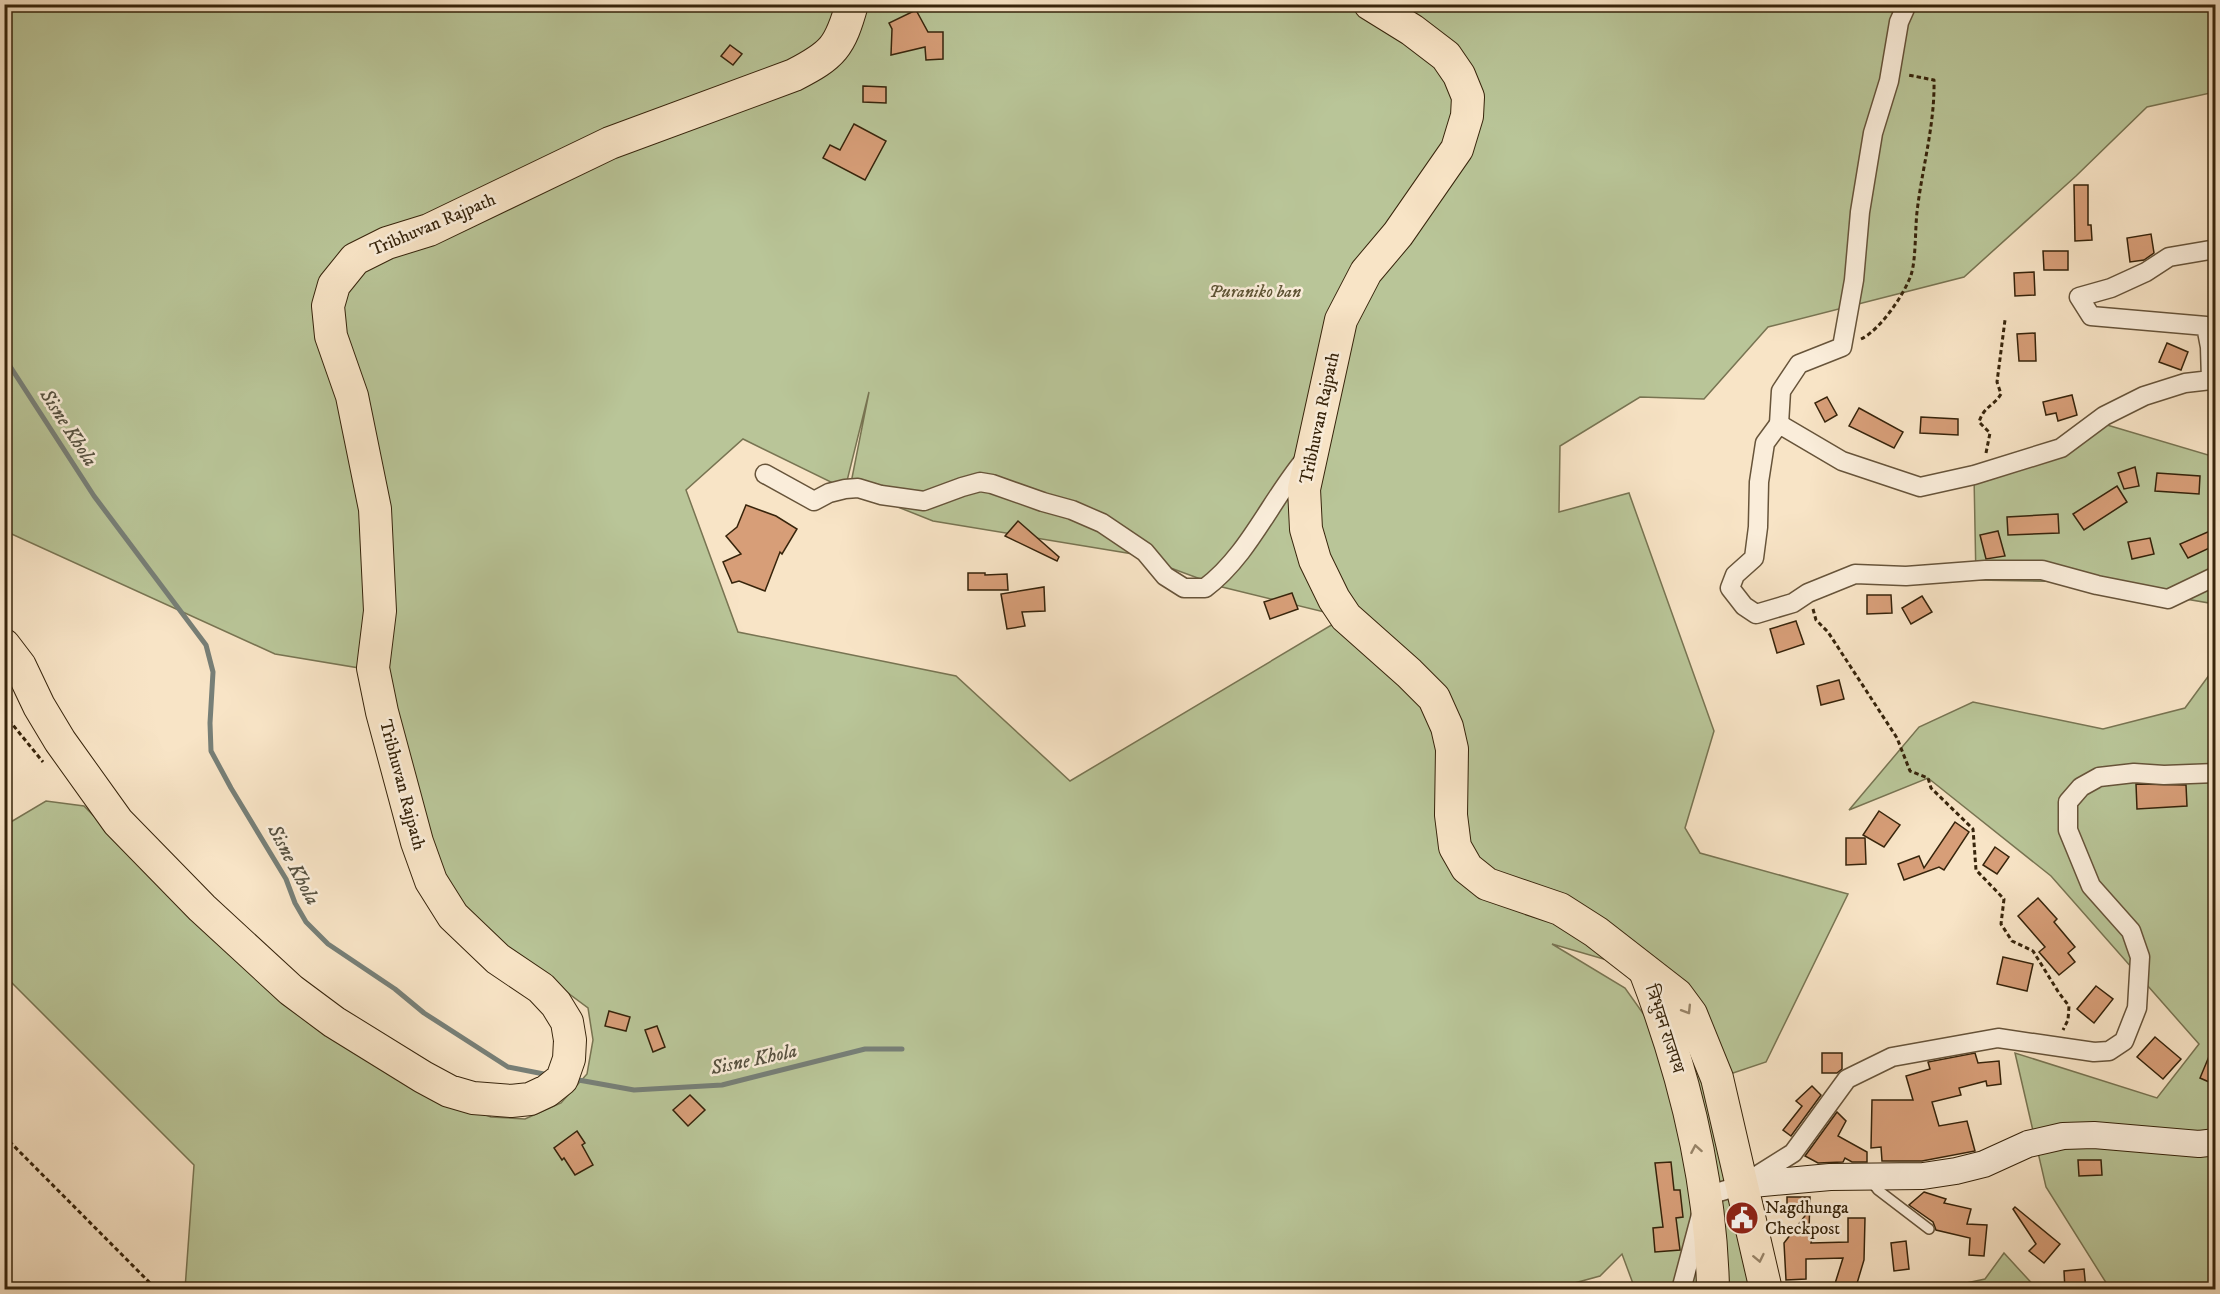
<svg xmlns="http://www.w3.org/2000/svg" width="2220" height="1294" font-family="'IM FELL DW Pica','Noto Serif Devanagari',serif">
<rect width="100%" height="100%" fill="#f8e4c6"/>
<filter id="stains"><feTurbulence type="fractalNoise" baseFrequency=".00333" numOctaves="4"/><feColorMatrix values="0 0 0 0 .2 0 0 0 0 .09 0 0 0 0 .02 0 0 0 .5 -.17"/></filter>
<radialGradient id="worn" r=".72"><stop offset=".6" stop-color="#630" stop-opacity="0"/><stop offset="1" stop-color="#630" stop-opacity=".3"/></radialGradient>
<g fill="#b9c598" stroke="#787452" stroke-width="1.5" fill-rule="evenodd">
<path d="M5,5h2210v87l-68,15 -71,69 -112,101 -196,50 -64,72 -64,-2 -80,49 -1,66 70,-19 85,238 -29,97 15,25 148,41 -82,168 -36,12 45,215h-140l-13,-35 -22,22 -51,14 -1364,-1 9,-124 -189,-189 -1,-150 42,-25 38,5 128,129 211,157 68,25 34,2 36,-16 26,-29 6,-34 -5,-32 -74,-55 -42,-38 -27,-30 -86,-217 -84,-14 -270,-123zM869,392l-19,96 83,33 200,33 89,33 123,30 -275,164 -114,-105 -218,-44 -52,-142 57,-51 102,50zM1552,944l93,27 2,48 -22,-31z"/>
<polygon points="2097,422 2215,457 2215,604 2087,582 1976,580 1974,475 2061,448"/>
<polygon points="2215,667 2215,1289 2110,1289 2046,1187 2015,1053 2157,1098 2199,1044 2051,876 1928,778 1849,810 1919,727 1973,702 2103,729 2185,708"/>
<polygon points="2004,1253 2037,1289 1938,1289 1985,1279"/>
</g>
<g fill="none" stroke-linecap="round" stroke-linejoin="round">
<g stroke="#777f77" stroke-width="5">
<polyline points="4,357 94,496 206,645 213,672 210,723 211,751 231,788 286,879 295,903 306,922 328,944 395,989 424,1013 508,1067 549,1075"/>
<polyline points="573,1079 634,1090 722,1085 865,1049 902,1049"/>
</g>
</g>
<g fill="#d79e78" stroke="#37240b" stroke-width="1.5">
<polygon points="916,10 928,32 943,32 943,59 926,60 925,47 891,55 892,29 889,23"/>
<polygon points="730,45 742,54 733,65 721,56"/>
<polygon points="863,86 886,87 886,103 863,102"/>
<polygon points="854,124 886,141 865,180 823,158 830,145 840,150"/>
<polygon points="2074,185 2088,185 2088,225 2091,225 2092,240 2075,241"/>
<polygon points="2151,234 2154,253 2144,260 2130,262 2127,238"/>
<polygon points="2043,251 2068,251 2068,270 2044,270"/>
<polygon points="2034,272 2035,295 2015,296 2014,273"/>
<polygon points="2035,333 2036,361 2019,361 2017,334"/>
<polygon points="2167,343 2188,352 2181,370 2159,362"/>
<polygon points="2072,395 2077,415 2058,421 2056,413 2046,415 2043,402"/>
<polygon points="1827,397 1837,415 1825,422 1815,403"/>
<polygon points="1859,408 1903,432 1894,448 1849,426"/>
<polygon points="1921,417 1958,419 1958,435 1920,433"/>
<polygon points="2135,467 2139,486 2124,489 2118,473"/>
<polygon points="2157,473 2200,476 2199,494 2155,491"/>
<polygon points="2117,486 2127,502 2084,530 2073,514"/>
<polygon points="746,505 776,516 797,529 782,554 780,552 765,591 739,581 732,583 723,562 741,554 726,536 737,527"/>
<polygon points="2058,514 2059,533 2008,535 2007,517"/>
<polygon points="1018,521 1059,557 1057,561 1005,536"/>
<polygon points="1998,531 2005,556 1986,559 1980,535"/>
<polygon points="2210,531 2216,545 2188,558 2180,544"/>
<polygon points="2150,538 2154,554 2132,559 2128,542"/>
<polygon points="968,573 985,573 985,575 1007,574 1008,590 968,590"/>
<polygon points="1044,587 1045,611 1022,612 1025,626 1007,629 1001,594"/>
<polygon points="1292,593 1298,609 1270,619 1264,602"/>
<polygon points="1867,595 1891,595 1892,613 1867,614"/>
<polygon points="1922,596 1932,612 1911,624 1902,608"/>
<polygon points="1796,621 1804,644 1777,653 1770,629"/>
<polygon points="1839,680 1844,699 1821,705 1817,686"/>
<polygon points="2136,784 2186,785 2187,806 2137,809"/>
<polygon points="1879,811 1900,825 1884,847 1863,835"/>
<polygon points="1955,822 1969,832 1944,870 1939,867 1904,880 1898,864 1919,856 1924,868"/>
<polygon points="1846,838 1865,838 1866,864 1846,865"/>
<polygon points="1995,847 2009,857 1997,874 1983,865"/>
<polygon points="2038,898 2057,919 2054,922 2075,947 2068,953 2075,962 2059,975 2039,952 2045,947 2018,916"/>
<polygon points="2003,957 2033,964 2027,991 1997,984"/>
<polygon points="2096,986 2113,999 2094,1023 2077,1009"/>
<polygon points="609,1011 630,1017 626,1031 605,1026"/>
<polygon points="657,1026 665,1047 653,1052 645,1030"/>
<polygon points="2155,1037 2181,1059 2163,1079 2137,1057"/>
<polygon points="2215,1042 2216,1042 2216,1085 2200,1078"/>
<polygon points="1822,1053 1842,1053 1842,1069 1837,1073 1822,1073"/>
<polygon points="1975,1053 1978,1063 1999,1061 2001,1084 1987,1086 1986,1081 1959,1088 1961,1095 1932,1102 1939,1126 1967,1121 1975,1151 1922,1161 1882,1161 1881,1147 1871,1148 1872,1100 1913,1100 1906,1076 1930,1069 1928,1062"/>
<polygon points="1812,1086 1821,1095 1791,1136 1783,1130 1802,1106 1796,1101"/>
<polygon points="690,1095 705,1110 688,1126 673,1110"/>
<polygon points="1837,1112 1846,1121 1838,1136 1867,1152 1867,1162 1852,1162 1845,1158 1843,1162 1818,1163 1805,1156"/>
<polygon points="577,1131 585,1143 582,1145 593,1165 575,1175 564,1158 562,1160 554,1148"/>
<polygon points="2078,1160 2101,1160 2102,1175 2079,1176"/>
<polygon points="1671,1162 1674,1190 1680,1190 1683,1217 1676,1218 1680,1250 1655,1252 1653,1228 1663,1227 1655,1163"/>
<polygon points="1924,1192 1946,1199 1944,1203 1971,1209 1967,1224 1987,1225 1984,1256 1969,1255 1970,1238 1936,1230 1933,1222 1909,1205"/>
<polygon points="1787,1197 1810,1197 1809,1231 1813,1233 1811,1243 1848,1242 1848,1218 1865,1218 1864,1260 1855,1290 1833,1290 1843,1258 1806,1259 1806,1279 1786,1280 1784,1243 1808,1212 1787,1211"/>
<polygon points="2015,1207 2060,1244 2044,1263 2029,1251 2036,1244 2013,1209"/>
<polygon points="1906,1241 1909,1269 1894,1271 1891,1243"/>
<polygon points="2084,1269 2086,1290 2065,1290 2064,1271"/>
</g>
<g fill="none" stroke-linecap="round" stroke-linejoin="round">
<defs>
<polyline id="lane" points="1871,1181 1878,1190 1929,1229"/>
<g id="street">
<polyline points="2216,249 2169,257 2146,272 2111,288 2079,297 2091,316 2206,326 2210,347 2211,380 2185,383 2144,396 2104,416 2061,448 1974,475 1920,487 1842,461 1779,424 1765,443 1759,482 1758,527 1754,558 1735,575 1730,588 1744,606 1756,614 1793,603 1808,593 1855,574 1906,576 1985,570 2042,570 2097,585 2168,599 2216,576"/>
<polyline points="1779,424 1781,391 1799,364 1842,347 1854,280 1860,212 1873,133 1889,81 1899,22 1907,4"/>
<path d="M765,474l49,27 15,-8 16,-4 13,-1 23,7 43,6 38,-14 18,-5 12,2 51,18 29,8 30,13 43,29 20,24 19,12h21c44,-33 66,-89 101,-130"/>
<polyline points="1681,1290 1706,1196 1742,1185 1793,1153 1847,1079 1892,1057 1998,1038 2094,1052 2109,1051 2124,1041 2137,1008 2140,957 2131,931 2091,886 2068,830 2068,802 2081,787 2099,777 2134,773 2164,775 2216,773"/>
</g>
<polyline id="secondary" points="1742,1185 1830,1177 1923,1176 1956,1171 1984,1164 2028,1144 2063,1136 2094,1135 2199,1144 2216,1142"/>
<g id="highway">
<polyline points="1370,4 1412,30 1446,56 1459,75 1468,97 1467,116 1457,149 1398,234 1366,272 1341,320 1304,489 1306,529 1315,560 1334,599 1346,617 1409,673 1434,698 1447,727 1452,749 1451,815 1455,847 1467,868 1487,884 1560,909 1596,932 1677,995 1691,1014 1717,1078 1766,1290"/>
<path d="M4,645l16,21 19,40 21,35 58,81 84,86 89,82 43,32 89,55 26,14 24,7 38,3 19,-2 17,-8 15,-12 7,-20 1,-19 -3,-18 -11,-18 -15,-16 -43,-29 -45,-43 -22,-35 -14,-39 -35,-130 -9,-44 7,-57 -5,-102 -23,-113 -21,-60 -3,-30 6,-21 21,-26 32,-16 42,-13 181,-87 184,-68c39,-20 46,-28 58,-71"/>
<path d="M1645,971c39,101 66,210 68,319"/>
</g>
</defs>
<use href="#lane" stroke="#67543a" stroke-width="12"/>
<use href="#street" stroke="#67543a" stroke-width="21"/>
<use href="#secondary" stroke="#37240b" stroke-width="28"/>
<use href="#highway" stroke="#37240b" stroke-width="34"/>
<g stroke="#37240b" stroke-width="3" stroke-dasharray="4.5 3" stroke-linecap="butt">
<path d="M1861,339c19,-9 43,-44 50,-64 5,-15 4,-45 6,-63 5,-44 18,-87 17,-132l-26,-5"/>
<path d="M1986,453l4,-20 -11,-11c5,-16 15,-16 22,-28l-4,-12 8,-62"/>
<polyline points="1813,609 1816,620 1828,632 1897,738 1910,771 1928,778 1931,788 1973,829 1976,870 2004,899 2001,924 2012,941 2033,951 2059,993 2069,1006 2068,1020 2063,1030"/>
<polyline points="4,714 43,762"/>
<polyline points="4,1136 157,1290"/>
</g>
<use href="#lane" stroke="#faedda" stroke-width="9"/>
<use href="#street" stroke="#faedda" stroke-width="18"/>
<use href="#secondary" stroke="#faedda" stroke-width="26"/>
<use href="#highway" stroke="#f8e4c6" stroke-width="32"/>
</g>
<defs><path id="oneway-chevron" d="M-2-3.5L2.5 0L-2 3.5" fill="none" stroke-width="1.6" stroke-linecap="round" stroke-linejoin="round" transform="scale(1.5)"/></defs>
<g stroke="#988468">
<use href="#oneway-chevron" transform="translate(1687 1010) rotate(58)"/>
<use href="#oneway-chevron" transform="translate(1696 1149) rotate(-100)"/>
<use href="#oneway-chevron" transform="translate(1759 1258) rotate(78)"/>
</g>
<defs>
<symbol id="civic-disc" viewBox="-11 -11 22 22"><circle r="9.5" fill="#8f2418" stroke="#faedda"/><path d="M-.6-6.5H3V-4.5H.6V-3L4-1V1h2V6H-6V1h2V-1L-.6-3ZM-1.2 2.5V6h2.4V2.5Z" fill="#fff"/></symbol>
</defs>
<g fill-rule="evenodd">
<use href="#civic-disc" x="1723" y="1199" width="38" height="38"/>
</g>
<g text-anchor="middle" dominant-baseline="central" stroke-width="5" stroke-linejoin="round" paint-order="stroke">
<g font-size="18" fill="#37240b" stroke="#faedda">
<text transform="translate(433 225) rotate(-23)">Tribhuvan Rajpath</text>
<text transform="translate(1320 418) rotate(-78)">Tribhuvan Rajpath</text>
<text transform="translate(402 785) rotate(75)">Tribhuvan Rajpath</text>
<text transform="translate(1664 1029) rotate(72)">त्रिभुवन राजपथ</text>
</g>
<g font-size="18" font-style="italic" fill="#5e5435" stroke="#faedda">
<text x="1255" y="292">Puraniko ban</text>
</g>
<g font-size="18" fill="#37240b" stroke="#faedda" text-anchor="start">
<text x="1765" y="1208">Nagdhunga<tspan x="1765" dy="21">Checkpost</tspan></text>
</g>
<g font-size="20" font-style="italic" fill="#575241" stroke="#faedda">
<text transform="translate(68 428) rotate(57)">Sisne Khola</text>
<text transform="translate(293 865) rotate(62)">Sisne Khola</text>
<text transform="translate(754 1060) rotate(-12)">Sisne Khola</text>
</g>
</g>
<rect width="2220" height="1294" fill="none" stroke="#f8e4c6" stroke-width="24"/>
<rect x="6" y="6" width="2208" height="1282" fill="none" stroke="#37240b" stroke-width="3"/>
<rect x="12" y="12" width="2196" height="1270" fill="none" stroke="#37240b" stroke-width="1.5"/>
<rect width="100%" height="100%" filter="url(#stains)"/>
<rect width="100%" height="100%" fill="url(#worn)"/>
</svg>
